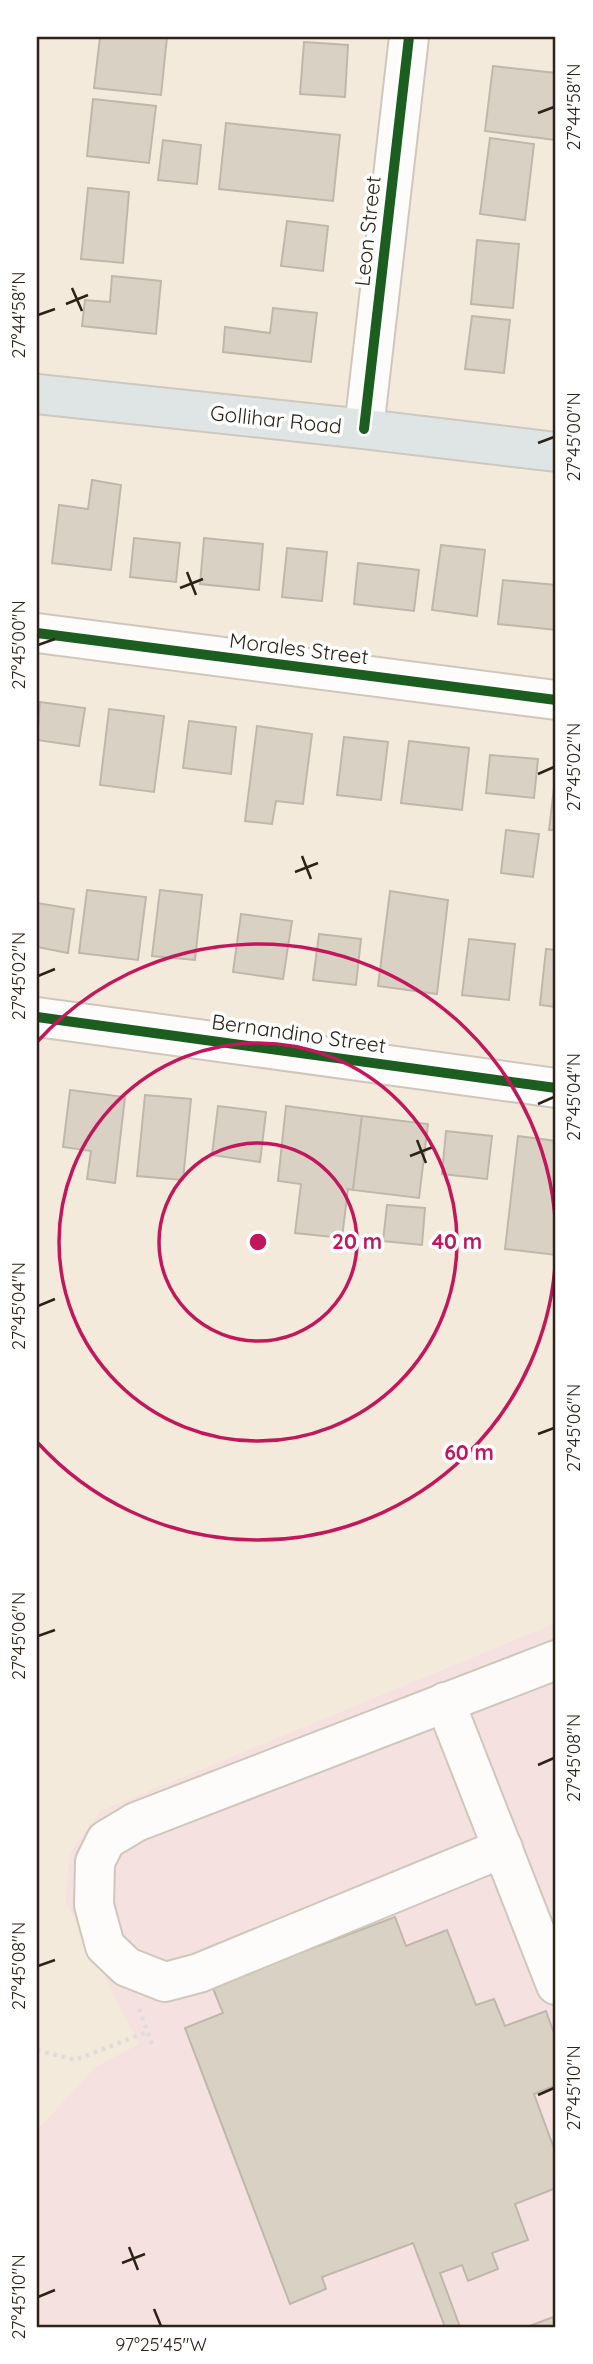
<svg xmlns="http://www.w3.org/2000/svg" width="593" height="2364" font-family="Quicksand,sans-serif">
<rect width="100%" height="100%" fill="#f4eadc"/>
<polygon fill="#f5e2e0" points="556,1623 556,2327 37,2327 37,2130 95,2067 139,2044 65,1901 70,1852 100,1811"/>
<g fill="#dad1c5" stroke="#c0b7ac" stroke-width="2">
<polygon points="100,37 167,37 161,95 94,88"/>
<polygon points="304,42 348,45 345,97 300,94"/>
<polygon points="493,66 556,73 556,140 485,131"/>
<polygon points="93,99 156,106 149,163 87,156"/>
<polygon points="226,123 340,135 333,201 219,189"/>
<polygon points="490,138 534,144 525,220 480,214"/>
<polygon points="163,140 201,145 197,184 158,180"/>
<polygon points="88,188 129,192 123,263 81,259"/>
<polygon points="287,221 328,226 323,271 281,266"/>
<polygon points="477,240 519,244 513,308 471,304"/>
<polygon points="112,276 161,281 156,334 82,326 85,300 110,302"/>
<polygon points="273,308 317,313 311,362 223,352 225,327 270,333"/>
<polygon points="472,316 510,320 504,373 465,369"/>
<polygon points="92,480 121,485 111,570 52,563 59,505 88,509"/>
<polygon points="134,538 180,543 176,582 130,577"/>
<polygon points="204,538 263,544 259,590 200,584"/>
<polygon points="441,545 485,550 477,616 432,610"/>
<polygon points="287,548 327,552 322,601 282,597"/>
<polygon points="358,563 419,570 414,611 354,604"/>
<polygon points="503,580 556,585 556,630 498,624"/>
<polygon points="40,702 85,708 79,746 37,740"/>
<polygon points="109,709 164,716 154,792 100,785"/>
<polygon points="189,721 236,727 231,774 183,768"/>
<polygon points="257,726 312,734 303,804 276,801 272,824 245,821"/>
<polygon points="344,737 388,742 381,800 337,795"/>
<polygon points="409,741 469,748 462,810 401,803"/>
<polygon points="490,755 538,759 534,798 486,793"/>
<polygon points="556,771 556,830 549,830"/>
<polygon points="506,830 539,834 533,877 501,873"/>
<polygon points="87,890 146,897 138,960 79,953"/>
<polygon points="160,890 202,895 195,960 152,956"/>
<polygon points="390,891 448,900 437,994 378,986"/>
<polygon points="37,903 74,909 68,953 37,947"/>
<polygon points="241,914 292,921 283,979 233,972"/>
<polygon points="319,934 361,939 356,985 313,980"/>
<polygon points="469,939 515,944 509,1000 462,995"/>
<polygon points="546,949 556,950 556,1007 540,1005"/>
<polygon points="70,1090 125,1097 115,1183 87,1179 91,1151 63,1147"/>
<polygon points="145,1095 191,1099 183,1180 137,1176"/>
<polygon points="218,1106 266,1112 260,1162 212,1155"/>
<polygon points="286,1106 362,1116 353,1190 348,1189 342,1238 295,1233 301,1184 278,1181"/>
<polygon points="362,1116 428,1124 419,1198 353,1190"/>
<polygon points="446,1131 492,1136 487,1179 442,1174"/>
<polygon points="518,1136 556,1141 556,1255 505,1249"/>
<polygon points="387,1205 425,1208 422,1245 383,1241"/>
<polygon points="395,1917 406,1946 447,1930 476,2005 494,1999 505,2026 546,2011 556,2039 556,2085 534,2094 556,2154 556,2188 515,2204 528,2240 492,2253 498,2269 468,2281 462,2265 440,2273 460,2327 445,2327 413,2243 322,2277 326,2289 290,2304 185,2028 223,2013 212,1986"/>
<polygon points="553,2317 556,2327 527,2327"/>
</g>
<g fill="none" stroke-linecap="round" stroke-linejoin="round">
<defs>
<g id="minor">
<polyline points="364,429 409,37"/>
<polyline points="37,633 556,700"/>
<polyline points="37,1017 556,1088"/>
<polyline points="445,1702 556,1985"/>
<polyline points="503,1848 199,1973 165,1982 127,1967 105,1946 94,1905 95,1862 106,1840 136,1822 556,1660"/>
</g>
<polyline id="major" points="37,394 364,429 556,452"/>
</defs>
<use href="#minor" stroke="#cfc7bb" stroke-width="42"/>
<use href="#major" stroke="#cdc8c0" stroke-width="42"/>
<g stroke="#e0dcd9" stroke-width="4.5" stroke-dasharray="3.5 5" stroke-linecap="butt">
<polyline points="139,2009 152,2044"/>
<polyline points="37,2050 75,2060 147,2032"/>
</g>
<use href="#minor" stroke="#fdfcfa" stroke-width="38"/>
<use href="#major" stroke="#dfe4e4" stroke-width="38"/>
<defs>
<g id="cycleway">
<polyline points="364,429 409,37"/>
<polyline points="37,633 556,700"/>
<polyline points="37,1017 556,1088"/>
</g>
</defs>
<use href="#cycleway" stroke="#fff" stroke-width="15"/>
<use href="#cycleway" stroke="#1b5e20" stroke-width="10"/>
</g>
<path fill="none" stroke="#2c2318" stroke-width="2.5" d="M538,113l16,-6M72,288l10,23M66,304l22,-9M38,315l17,-6M538,443l16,-6M187,572l9,23M180,588l23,-9M38,645l17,-6M538,774l16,-7M302,856l9,23M295,872l23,-9M38,976l17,-7M538,1104l16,-7M417,1140l9,23M410,1156l23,-9M38,1306l17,-7M538,1434l16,-6M38,1636l17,-6M538,1765l16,-7M38,1966l17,-6M538,2095l16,-7M129,2247l9,23M122,2263l23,-9M38,2297l17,-7M154,2309l7,17"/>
<g fill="none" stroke="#c2185b" stroke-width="3.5">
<circle cx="258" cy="1242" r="99"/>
<circle cx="258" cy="1242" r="199"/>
<path d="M38 1041A298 298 0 1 1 38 1443"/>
</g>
<g text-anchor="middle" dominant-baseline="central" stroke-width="7" stroke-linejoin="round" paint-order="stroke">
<g font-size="21" fill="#2c2318" stroke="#fff">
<text transform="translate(367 231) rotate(-84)">Leon Street</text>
<text transform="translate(276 419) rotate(6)">Gollihar Road</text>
<text transform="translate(299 648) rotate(7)">Morales Street</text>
<text transform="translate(299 1033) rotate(8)">Bernandino Street</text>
</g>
</g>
<circle cx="258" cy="1242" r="10" fill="#c2185b" stroke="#fff" stroke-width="3.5"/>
<g font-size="21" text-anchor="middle" font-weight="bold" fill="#c2185b" stroke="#fff" stroke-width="7" stroke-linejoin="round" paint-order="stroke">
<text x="357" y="1249">20 m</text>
<text x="457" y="1249">40 m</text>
<text x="469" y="1460">60 m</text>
</g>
<rect width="593" height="2364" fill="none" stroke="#ffffff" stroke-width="77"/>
<rect x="38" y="38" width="516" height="2288" fill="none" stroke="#2c2318" stroke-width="2.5"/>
<g font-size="18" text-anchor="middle" fill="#2c2318">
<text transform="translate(574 107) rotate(-90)" y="6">27°44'58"N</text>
<text transform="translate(19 315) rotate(-90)" y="6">27°44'58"N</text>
<text transform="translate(574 437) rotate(-90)" y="6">27°45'00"N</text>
<text transform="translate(19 645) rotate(-90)" y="6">27°45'00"N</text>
<text transform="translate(574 767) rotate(-90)" y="6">27°45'02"N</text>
<text transform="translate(19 976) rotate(-90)" y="6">27°45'02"N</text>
<text transform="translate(574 1097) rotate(-90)" y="6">27°45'04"N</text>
<text transform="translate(19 1306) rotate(-90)" y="6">27°45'04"N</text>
<text transform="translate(574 1428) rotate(-90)" y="6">27°45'06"N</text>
<text transform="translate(19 1636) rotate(-90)" y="6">27°45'06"N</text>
<text transform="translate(574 1758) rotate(-90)" y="6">27°45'08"N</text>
<text transform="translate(19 1966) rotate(-90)" y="6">27°45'08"N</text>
<text transform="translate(574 2088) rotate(-90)" y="6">27°45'10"N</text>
<text transform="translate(19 2297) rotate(-90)" y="6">27°45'10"N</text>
<text x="161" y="2351">97°25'45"W</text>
</g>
</svg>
